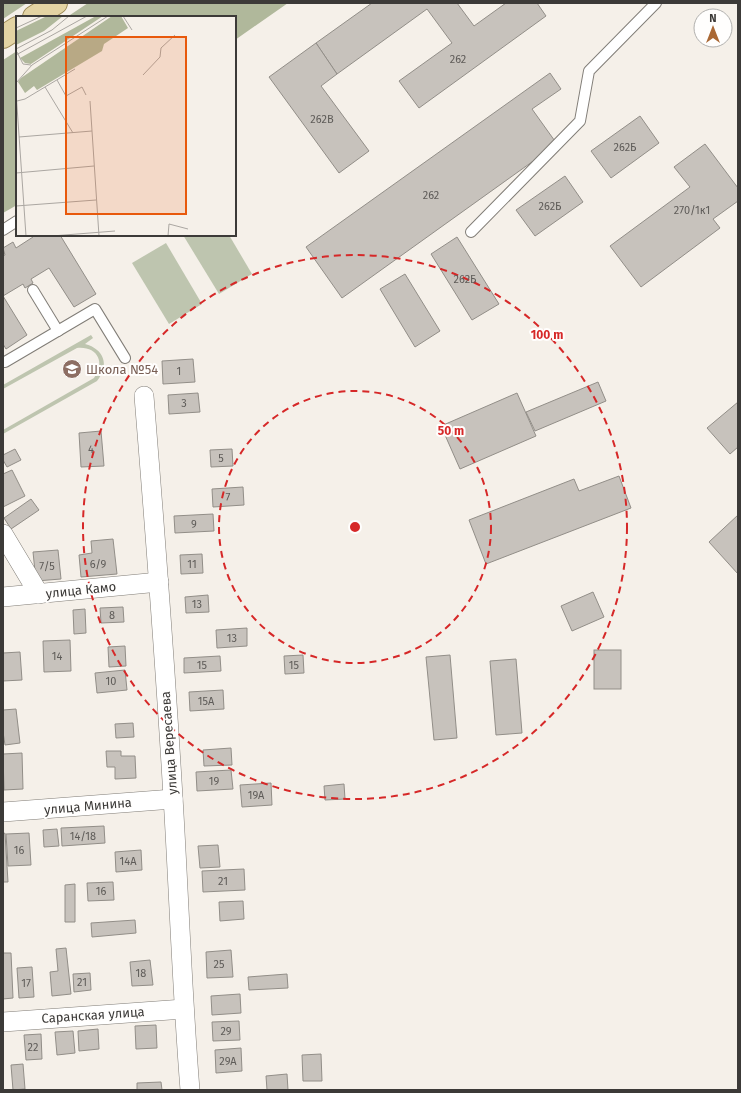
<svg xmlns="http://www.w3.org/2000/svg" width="741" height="1093" font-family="'Fira Sans',sans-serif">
<rect width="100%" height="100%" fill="#f5f0e9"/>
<g fill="#bec5af">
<polygon points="183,235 229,235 252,274 219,294"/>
<polygon points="166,243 202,304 169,324 132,263"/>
<path d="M91,335l2,3 -8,6c19,5 25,21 12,37l-94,53v-4l91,-52c12,-16 3,-32 -17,-30l-74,41v-4z"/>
</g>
<g fill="#b0b89b">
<polygon points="3,3 27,3 3,19"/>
<polygon points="88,3 288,3 235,40 235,17 67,17"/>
<polygon points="17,51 17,205 3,213 3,60"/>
</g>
<g fill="#c7c2bc" stroke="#928e88">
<polygon points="372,3 457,3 474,26 506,3 537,3 546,16 419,108 399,81 452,43 427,9 337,74 316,43"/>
<polygon points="316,43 337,74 321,86 369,151 339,173 269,77"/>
<polygon points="550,73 561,89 532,109 557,144 342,298 306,247"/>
<polygon points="640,116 659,143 611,178 591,151"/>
<polygon points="705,144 738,188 738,201 713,219 720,228 641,287 610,246 690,187 674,167"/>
<polygon points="565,176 583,202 535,236 516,210"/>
<polygon points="32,235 60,235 96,294 74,307 49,268 31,279 33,283 25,288 23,284 3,296 27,335 6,349 3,344 3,256 5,255 3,248 13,242 16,248 33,237"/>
<polygon points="457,237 499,304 472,320 431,254"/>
<polygon points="405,274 440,331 415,347 380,289"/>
<polygon points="193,359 195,382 163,384 162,361"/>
<polygon points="598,382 606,401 535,431 526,412"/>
<polygon points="198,393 200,412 169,414 168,395"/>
<polygon points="517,393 536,436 460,469 441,426"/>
<polygon points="738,402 738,447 730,454 707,428"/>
<polygon points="101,431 104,466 81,467 79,433"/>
<polygon points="15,449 21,460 7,467 3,460 3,455"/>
<polygon points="232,449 233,466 211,467 210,450"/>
<polygon points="12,470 25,496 3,507 3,474"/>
<polygon points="619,476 631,508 486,564 469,520 574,479 579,491"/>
<polygon points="243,487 244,505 213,507 212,489"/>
<polygon points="31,499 39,510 11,529 4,518"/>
<polygon points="213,514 214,531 175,533 174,516"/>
<polygon points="738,515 738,574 709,542"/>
<polygon points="113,539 117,574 81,577 79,555 92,553 91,541"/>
<polygon points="58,550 61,579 36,581 33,552"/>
<polygon points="202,554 203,573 181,574 180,555"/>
<polygon points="593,592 604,617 572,631 561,606"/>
<polygon points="208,595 209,612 186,613 185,597"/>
<polygon points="123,607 124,622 101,623 100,608"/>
<polygon points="85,609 86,633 74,634 73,610"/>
<polygon points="247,628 247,646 217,648 216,630"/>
<polygon points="70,640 71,671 44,672 43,641"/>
<polygon points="125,646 126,666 109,667 108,647"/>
<rect x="594" y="650" width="27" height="39"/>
<polygon points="20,652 22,680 3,681 3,653"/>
<polygon points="303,655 304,673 285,674 284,656"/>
<polygon points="450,655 457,738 434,740 426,657"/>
<polygon points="220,656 221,671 184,673 184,658"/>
<polygon points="516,659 522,733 496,735 490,661"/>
<polygon points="125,670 127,690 97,693 95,673"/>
<polygon points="223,690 224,709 190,711 189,692"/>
<polygon points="16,709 20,743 5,745 3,732 3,710"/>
<polygon points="133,723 134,737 116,738 115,724"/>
<polygon points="231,748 232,765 204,766 203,750"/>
<polygon points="106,751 121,751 121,756 135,756 136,778 115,779 115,767 107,767"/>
<polygon points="22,753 23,789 4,790 3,754"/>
<polygon points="231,770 233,789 197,791 196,772"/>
<polygon points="271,783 272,805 242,807 240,785"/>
<polygon points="344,784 345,799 325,800 324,786"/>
<polygon points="104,826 105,843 62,846 61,828"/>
<polygon points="57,829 59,846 44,847 43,830"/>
<polygon points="5,833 8,882 3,882 3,834"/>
<polygon points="29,833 31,865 8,866 6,834"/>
<polygon points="218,845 220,867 200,868 198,846"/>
<polygon points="141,850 142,870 116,872 115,852"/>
<polygon points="244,869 245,890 203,892 202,871"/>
<polygon points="113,882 114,900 88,901 87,883"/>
<polygon points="75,884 75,922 65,922 65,885"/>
<polygon points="243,901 244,919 220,921 219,902"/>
<polygon points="135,920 136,933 92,937 91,923"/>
<polygon points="66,948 71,994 52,996 50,972 58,971 56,949"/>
<polygon points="231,950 233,977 207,978 206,952"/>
<polygon points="3,953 11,953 13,998 3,999"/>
<polygon points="150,960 153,985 132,986 130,962"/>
<polygon points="32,967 34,997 19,998 17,968"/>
<polygon points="90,973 91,990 74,992 73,974"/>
<polygon points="287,974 288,988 249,990 248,977"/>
<polygon points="240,994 241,1013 212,1015 211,996"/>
<polygon points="239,1021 240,1040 213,1041 212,1022"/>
<polygon points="156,1025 157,1048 136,1049 135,1026"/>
<polygon points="98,1029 99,1049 79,1051 78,1031"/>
<polygon points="73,1031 75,1053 57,1055 55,1032"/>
<polygon points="41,1034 42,1059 26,1060 24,1035"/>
<polygon points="241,1048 242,1071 216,1073 215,1050"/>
<polygon points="321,1054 322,1081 303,1081 302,1055"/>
<polygon points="23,1064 25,1089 13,1090 11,1065"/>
<polygon points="287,1074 288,1090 267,1090 266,1076"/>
<polygon points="161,1082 162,1090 137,1090 137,1083"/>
</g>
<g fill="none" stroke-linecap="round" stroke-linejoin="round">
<defs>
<g id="service">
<polyline points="3,230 17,221"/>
<polyline points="471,232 580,121 589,71 656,3"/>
<polyline points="33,290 58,331"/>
<polyline points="3,362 5,362 95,309 125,358"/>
</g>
<g id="minor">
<path d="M144,396c11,134 21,267 29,401 6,98 9,195 17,293"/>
<polyline points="3,534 39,594"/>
<polyline points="3,597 159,582"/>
<polyline points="3,812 173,799"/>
<polyline points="3,1022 184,1009"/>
</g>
<g id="primary">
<polyline points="34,17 56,3"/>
<polyline points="3,37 17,28"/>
</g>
</defs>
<use href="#service" stroke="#817d77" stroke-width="12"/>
<use href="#minor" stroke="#817d77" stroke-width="20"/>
<use href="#primary" stroke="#9d8a56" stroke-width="24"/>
<use href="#service" stroke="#fff" stroke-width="10"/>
<use href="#minor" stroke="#fff" stroke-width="19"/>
<use href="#primary" stroke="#e3d3a3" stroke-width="22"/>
</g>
<g fill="none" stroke="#d62828" stroke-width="2" stroke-dasharray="7 5">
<circle cx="355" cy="527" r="136"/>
<circle cx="355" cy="527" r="272"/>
</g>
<defs>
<symbol id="school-disc" viewBox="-11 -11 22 22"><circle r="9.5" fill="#8d6e63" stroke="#fffefd"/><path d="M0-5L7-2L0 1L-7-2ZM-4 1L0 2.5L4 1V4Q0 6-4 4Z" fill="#fff"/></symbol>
</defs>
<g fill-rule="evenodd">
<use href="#school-disc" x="61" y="358" width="22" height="22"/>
</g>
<g text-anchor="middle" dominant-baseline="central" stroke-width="4" stroke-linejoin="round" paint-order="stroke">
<g font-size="11" fill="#5f5c59">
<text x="458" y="59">262</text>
<text x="322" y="119">262В</text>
<text x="625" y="147">262Б</text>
<text x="431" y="195">262</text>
<text x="550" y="206">262Б</text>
<text x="692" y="210">270/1к1</text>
<text x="465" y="279">262Б</text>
<text x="179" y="371">1</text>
<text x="184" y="403">3</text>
<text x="91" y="449">4</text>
<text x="221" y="458">5</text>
<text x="228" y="497">7</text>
<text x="194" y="524">9</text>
<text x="98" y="564">6/9</text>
<text x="192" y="564">11</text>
<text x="47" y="566">7/5</text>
<text x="197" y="604">13</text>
<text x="112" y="615">8</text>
<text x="232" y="638">13</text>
<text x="57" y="656">14</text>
<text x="202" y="665">15</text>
<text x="294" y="665">15</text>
<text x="111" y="681">10</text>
<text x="206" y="701">15А</text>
<text x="214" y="781">19</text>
<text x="256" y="795">19А</text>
<text x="83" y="836">14/18</text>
<text x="19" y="850">16</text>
<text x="128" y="861">14А</text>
<text x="223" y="881">21</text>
<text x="101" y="891">16</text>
<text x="219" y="964">25</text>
<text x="141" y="973">18</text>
<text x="82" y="982">21</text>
<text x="26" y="983">17</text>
<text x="226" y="1031">29</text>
<text x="33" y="1047">22</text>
<text x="228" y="1061">29А</text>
</g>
<g font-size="13" fill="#785e54" stroke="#fffefd" text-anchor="start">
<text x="86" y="369">Школа №54</text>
</g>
<g font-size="13" fill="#3c3a38" stroke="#fffefd">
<text transform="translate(81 590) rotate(-6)">улица Камо</text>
<text transform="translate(169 743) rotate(-94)">улица Вересаева</text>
<text transform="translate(88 806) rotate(-5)">улица Минина</text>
<text transform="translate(93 1015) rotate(-4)">Саранская улица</text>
</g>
</g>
<g transform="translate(16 16)">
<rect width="220" height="220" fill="#f5f0e9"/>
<path d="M31,0h16l-19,15 -28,14v-14zM80,0h7l-72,48 -6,-1 -5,-5zM96,0h9l7,12 -24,16 -2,7 -65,39 -3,-4 -9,7 -7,-11 3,-4z" fill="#b0b89b"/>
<path fill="none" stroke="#aba7a2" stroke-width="1" d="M107,0l9,14M0,12l26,-12M0,33l36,-19 17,-14M1,36l6,12 8,1M0,39l71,-39M0,42v22M127,59l17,-18 1,-9 14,-13M41,64l9,16 16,-9 4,8M0,67l16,-18 76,-49M29,71l28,46M0,76l10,144M1,85l8,-2 50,-30M74,85l9,135M3,121l73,-6M0,157l78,-7M0,190l80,-6M36,220l63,-5M152,220l1,-12 19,5"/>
<path fill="#e8590c" fill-opacity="0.15" stroke="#e8590c" stroke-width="2" d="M50,21h120v177h-120z"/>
<rect width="220" height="220" fill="none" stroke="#3c3a38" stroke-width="2"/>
</g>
<circle cx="355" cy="527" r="6" fill="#d62828" stroke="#fffefd" stroke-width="2"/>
<g font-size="12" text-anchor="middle" font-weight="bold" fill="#d62828" stroke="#fffefd" stroke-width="4" stroke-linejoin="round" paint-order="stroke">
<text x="547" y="339">100 m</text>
<text x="451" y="435">50 m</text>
</g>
<rect width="741" height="1093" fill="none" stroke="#3c3a38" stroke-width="8"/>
<g transform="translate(713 28)"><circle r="19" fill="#fffefd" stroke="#b1b0ae"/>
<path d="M0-3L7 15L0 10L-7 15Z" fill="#aa6834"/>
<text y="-6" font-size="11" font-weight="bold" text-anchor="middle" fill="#3c3a38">N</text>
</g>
</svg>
